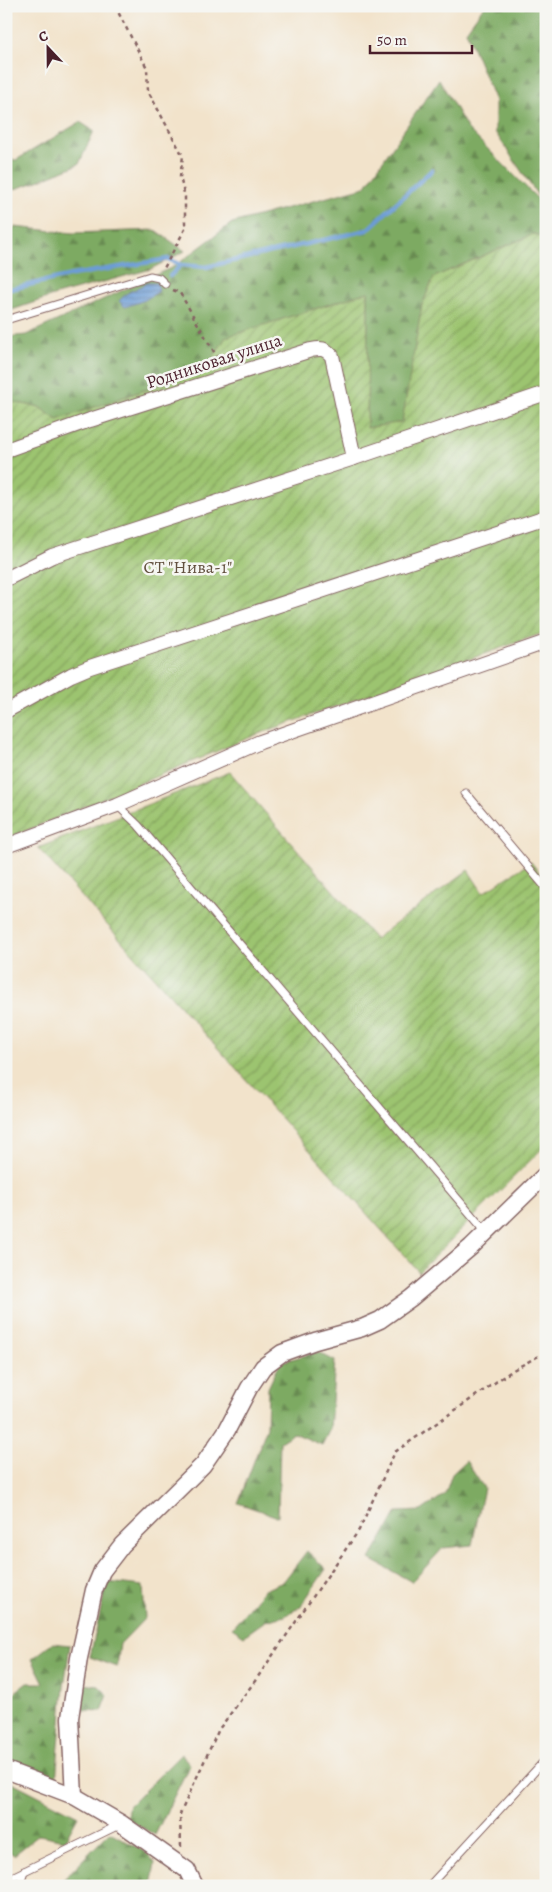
<svg xmlns="http://www.w3.org/2000/svg" width="552" height="1892" font-family="Alegreya,serif">
<defs>
<pattern id="forest-firs" width="22" height="20" patternUnits="userSpaceOnUse" patternTransform="scale(1.25)"><rect width="22" height="20" fill="#7daa62"/><path d="M5 1l3.5 6h-7zM16 11l3.5 6h-7z" fill="#688a51"/></pattern>
<pattern id="garden-furrows" width="10" height="10" patternUnits="userSpaceOnUse" patternTransform="scale(1.25)"><rect width="10" height="10" fill="#9cc470"/><path d="M-1 1l2-2M0 10L10 0M9 11l2-2" fill="none" stroke="#819f5c"/></pattern>
<pattern id="water-rules" width="6" height="5" patternUnits="userSpaceOnUse" patternTransform="scale(1.25)"><rect width="6" height="5" fill="#6c9cd5"/><path d="M0 2.5h6" fill="none" stroke="#5b7fad"/></pattern>
</defs>
<rect width="100%" height="100%" fill="#f6f6f2"/>
<filter id="ink" filterUnits="userSpaceOnUse"><feTurbulence type="fractalNoise" baseFrequency=".02" numOctaves="2"/><feDisplacementMap in="SourceGraphic" scale="10" xChannelSelector="R" yChannelSelector="G"/><feConvolveMatrix kernelMatrix="1 2 1 2 8 2 1 2 1" color-interpolation-filters="sRGB"/></filter>
<filter id="wash" filterUnits="userSpaceOnUse"><feTurbulence type="fractalNoise" baseFrequency=".0096" numOctaves="4" result="noise"/><feDisplacementMap in="SourceGraphic" scale="20" xChannelSelector="R" yChannelSelector="G"/><feGaussianBlur stdDeviation="1.12" result="paint"/><feColorMatrix in="noise" values="0 0 0 0 0 0 0 0 0 0 0 0 0 0 0 0 0 1.4 0 .05"/><feComposite in="paint" operator="in"/></filter>
<g filter="url(#wash)">
<rect width="100%" height="100%" fill="#f2e3cb"/>
<g fill="url(#forest-firs)" stroke="#646446">
<polygon points="484,6 546,6 546,238 534,234 434,277 422,305 403,422 367,428 368,292 226,337 206,369 57,420 39,407 6,401 6,337 26,335 175,266 232,223 365,187 439,79 467,128 544,205 495,132 495,101 466,31"/>
<polygon points="80,122 94,131 79,164 33,183 6,192 6,159 16,160"/>
<polygon points="15,227 73,233 155,230 185,251 151,269 56,295 6,312 6,232"/>
<polygon points="318,1352 335,1361 330,1429 322,1445 294,1433 280,1442 278,1517 238,1503 267,1427 268,1388 280,1362"/>
<polygon points="466,1461 484,1488 472,1545 443,1548 412,1582 370,1559 397,1512 421,1511 445,1494 452,1474"/>
<polygon points="307,1551 326,1569 300,1607 285,1616 265,1621 244,1636 232,1628 264,1590 283,1582"/>
<polygon points="107,1582 143,1586 145,1618 120,1644 117,1667 90,1657"/>
<polygon points="53,1643 70,1645 64,1687 56,1781 43,1780 6,1761 6,1699 27,1683 44,1683 32,1659"/>
<polygon points="83,1684 99,1686 108,1695 102,1711 82,1710"/>
<polygon points="181,1754 190,1764 155,1835 127,1819 128,1807"/>
<polygon points="6,1779 78,1816 65,1840 39,1835 14,1855 6,1850"/>
<polygon points="110,1832 147,1853 155,1863 151,1886 57,1886"/>
</g>
<g fill="url(#garden-furrows)" stroke="#73724e">
<polygon points="534,234 546,238 546,632 258,734 6,839 6,401 39,407 57,420 206,369 226,337 368,292 367,428 402,422 422,305 434,277"/>
<polygon points="230,772 375,939 468,870 483,893 531,862 546,881 546,1145 419,1272 38,848"/>
</g>
<polygon fill="url(#water-rules)" stroke="#5b5e80" points="147,283 157,283 159,291 145,300 125,307 119,301 126,294"/>
<g fill="none" stroke-linecap="round" stroke-linejoin="round">
<g stroke="#6c9cd5" stroke-width="4.5">
<polyline points="170,276 181,265"/>
<polyline points="6,290 72,275 168,259 181,265 206,267 367,230 432,170"/>
</g>
</g>
</g>
<g filter="url(#ink)">
<g fill="none" stroke-linecap="round" stroke-linejoin="round">
<defs>
<g id="service">
<polyline points="6,320 150,276 159,278 165,284"/>
<polyline points="466,793 546,888"/>
<polyline points="117,805 138,825 486,1232"/>
<polyline points="6,1880 121,1824"/>
<polyline points="19,1886 24,1871"/>
<polyline points="429,1886 546,1759"/>
</g>
<g id="minor">
<path d="M6,450l84,-30 221,-70c10,-2 14,-2 21,6l22,102"/>
<polyline points="6,579 52,556 354,458 546,393"/>
<polyline points="6,711 71,675 90,667 546,517"/>
<polyline points="6,846 117,805 260,742 546,642"/>
</g>
<g id="tertiary">
<polyline points="6,1770 74,1796 122,1824 187,1870 195,1886"/>
<polyline points="74,1796 70,1718 79,1658 94,1590 102,1571 122,1545 203,1465 227,1430 249,1388 263,1367 282,1353 315,1341 362,1328 380,1320 411,1298 471,1247 546,1174"/>
</g>
</defs>
<use href="#service" stroke="#856463" stroke-width="9"/>
<use href="#minor" stroke="#856463" stroke-width="16"/>
<use href="#tertiary" stroke="#856463" stroke-width="19"/>
<g stroke="#856463" stroke-width="2.5" stroke-dasharray="4 4" stroke-linecap="butt">
<polyline points="115,6 147,68 148,91 183,156 180,177 185,197 185,229 163,270"/>
<polyline points="173,290 180,293 221,364"/>
<polyline points="181,1847 180,1814 219,1729 255,1681 359,1530 395,1452 513,1370 546,1352"/>
</g>
<use href="#service" stroke="#fff" stroke-width="7"/>
<use href="#minor" stroke="#fff" stroke-width="14"/>
<use href="#tertiary" stroke="#fff" stroke-width="16"/>
</g>
</g>
<g text-anchor="middle" dominant-baseline="central" stroke-width="5" stroke-linejoin="round" paint-order="stroke">
<g font-size="18" fill="#4a1f2b" stroke="#f6f6f2">
<text transform="translate(214 361) rotate(-18)">Родниковая улица</text>
</g>
<g font-size="18" fill="#635140" stroke="#f6f6f2">
<text x="188" y="567">СТ "Нива-1"</text>
</g>
</g>
<rect width="552" height="1892" fill="none" stroke="#f6f6f2" stroke-width="25"/>
<g transform="translate(48 48) rotate(338)" stroke="#f6f6f2" stroke-width="4" paint-order="stroke">
<path d="M0-4L9 19L0 12L-9 19Z" fill="#4a1f2b"/>
<text y="-8" font-size="14" font-weight="bold" text-anchor="middle" fill="#4a1f2b">С</text>
</g>
<path d="M370 45v8h102v-8" fill="none" stroke="#4a1f2b" stroke-width="2.5"/>
<text x="377" y="45" font-size="15" fill="#4a1f2b" stroke="#f6f6f2" stroke-width="4" paint-order="stroke">50 m</text>
</svg>
